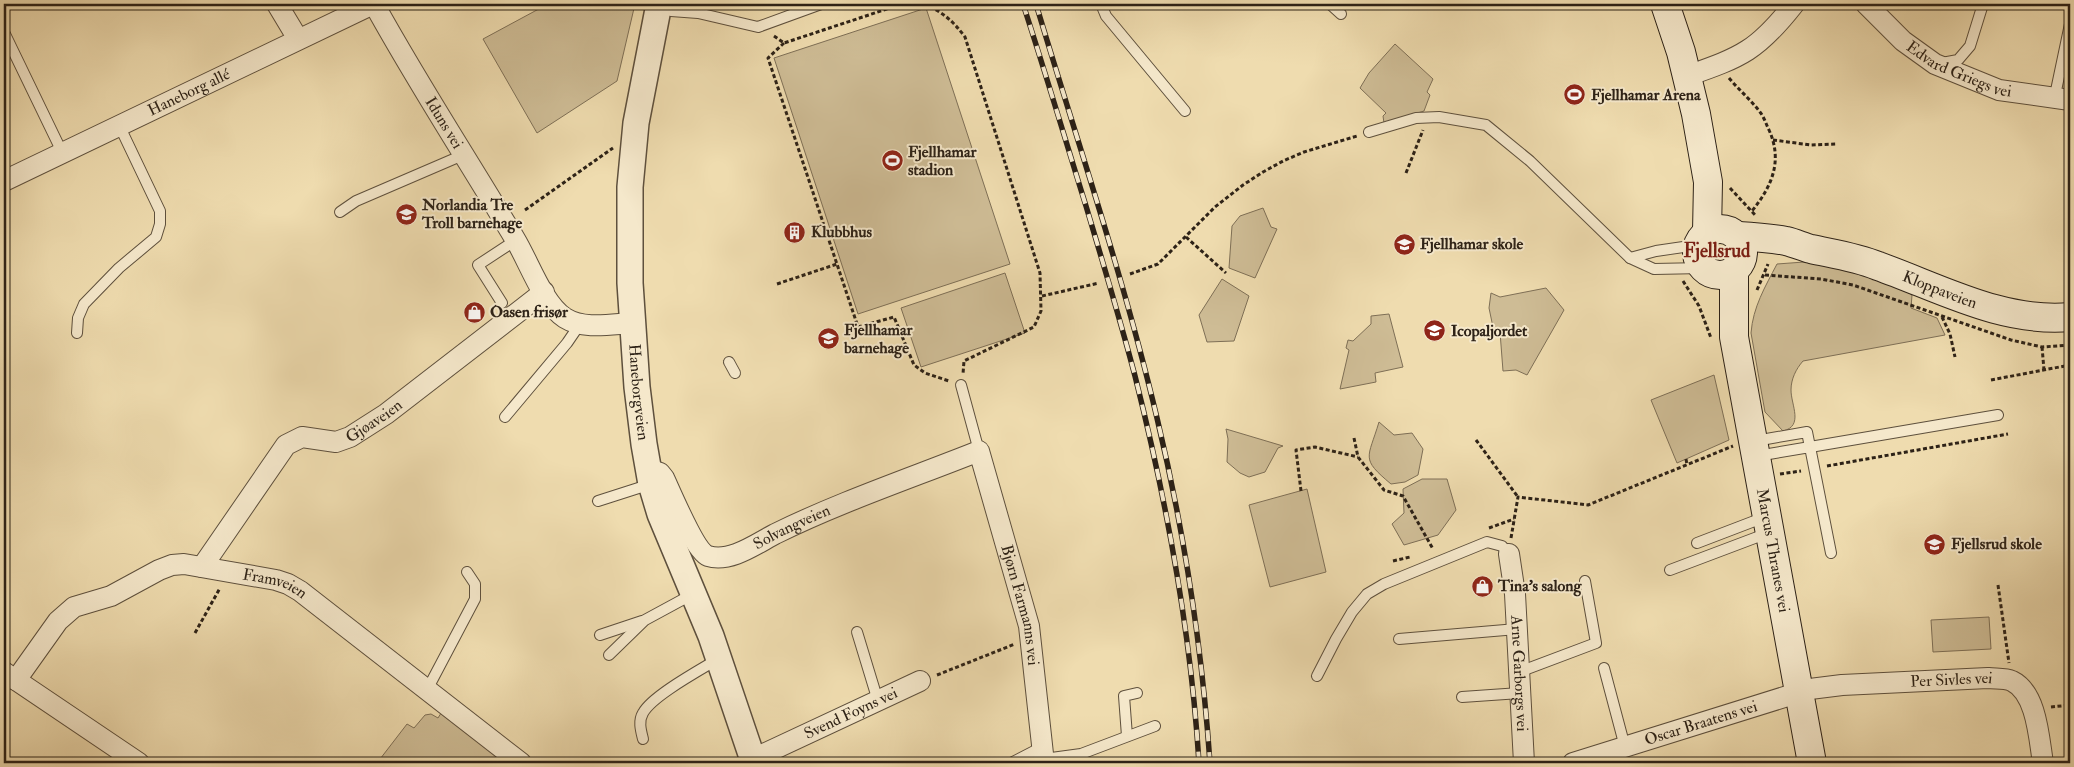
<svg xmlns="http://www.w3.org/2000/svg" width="2074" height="767" font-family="'IM FELL Double Pica',serif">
<rect width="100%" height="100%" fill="#efdcaf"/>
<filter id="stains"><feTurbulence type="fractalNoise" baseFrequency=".004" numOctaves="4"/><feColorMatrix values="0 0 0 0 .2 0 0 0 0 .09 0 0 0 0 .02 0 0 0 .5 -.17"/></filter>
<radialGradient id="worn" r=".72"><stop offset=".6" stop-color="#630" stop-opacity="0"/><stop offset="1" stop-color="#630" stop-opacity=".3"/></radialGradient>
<g fill="#cebc95" stroke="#7e6f56">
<polygon points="548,4 635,4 617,81 537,133 483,39"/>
<polygon points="926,8 1010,264 858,314 774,58"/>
<polygon points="1395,44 1433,79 1427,92 1430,95 1424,111 1384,123 1383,116 1386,113 1360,88 1369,73"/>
<polygon points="1263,208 1271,227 1277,229 1255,278 1229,268 1232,226 1240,216"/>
<path d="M1804,262l25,2 58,16 25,15 -1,13 26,10 8,17 -142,26c-7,8 -12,18 -12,29 0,15 13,36 -8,41l-18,-19 -14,-79c2,-26 14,-46 26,-69z"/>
<polygon points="1005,273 1025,333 921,367 901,308"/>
<polygon points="1222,279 1249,296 1234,341 1207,342 1199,315"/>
<polygon points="1546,288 1564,310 1527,375 1516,370 1503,371 1500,332 1494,332 1489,308 1491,293 1500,297"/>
<polygon points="1389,314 1403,367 1375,373 1376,382 1340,389 1349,350 1346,348 1348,340 1353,341 1371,324 1371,316"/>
<polygon points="1714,375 1729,440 1677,463 1651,400"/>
<path d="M1379,422l15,13 18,-2 11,16 -5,26 -13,7 -14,2c-31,-26 -23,-25 -12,-62z"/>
<polygon points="1226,429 1283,446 1278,448 1265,472 1249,477 1240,473 1227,462 1228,439"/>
<polygon points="1422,479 1447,479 1456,510 1438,535 1404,545 1392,524 1404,513 1403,489"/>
<polygon points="1307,489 1326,572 1270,587 1249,505"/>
<polygon points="1989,617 1991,649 1933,652 1931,620"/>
<polygon points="443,710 501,755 495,763 377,763 407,724 414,728 425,715 431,714 438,718"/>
</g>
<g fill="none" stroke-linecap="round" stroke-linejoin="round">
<defs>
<g id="service">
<polyline points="1101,4 1106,16 1185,111"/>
<polyline points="1330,4 1341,14"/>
<polyline points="659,8 671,11 698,13 758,27 821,4"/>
<polyline points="4,32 62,152"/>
<polyline points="1942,63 1958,60 1970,46 1983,4"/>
<polyline points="2054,100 2070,24"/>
<polyline points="1369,132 1416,118 1439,117 1486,125 1530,161 1630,258 1654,269 1703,268"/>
<polyline points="340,212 356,201 463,155"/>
<polyline points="1630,258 1656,251 1697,245"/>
<polyline points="502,303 478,265 516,240"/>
<polyline points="77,333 78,318 84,304 119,268 156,237 160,224 160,211 119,125"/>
<polyline points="729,362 735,373"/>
<polyline points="961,385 979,451"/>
<polyline points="505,417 567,343 580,324"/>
<polyline points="1755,441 1807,432 1810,447 1998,415"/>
<polyline points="1757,456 1810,447 1831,553"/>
<polyline points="598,501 651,484"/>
<polyline points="1697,543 1765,517"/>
<polyline points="1670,570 1768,533"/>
<polyline points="857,632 878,701"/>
<polyline points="600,635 642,621"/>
<polyline points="1399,639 1517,629"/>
<polyline points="609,655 645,620 693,594"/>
<polyline points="1604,668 1625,747"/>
<polyline points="1519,672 1596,643 1585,581"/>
<polyline points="1317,676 1336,639 1352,612 1367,594 1384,584 1487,542 1502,546 1509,554"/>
<polyline points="427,690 475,599 475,584 467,572"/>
<polyline points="1462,697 1520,693"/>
<polyline points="1127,736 1124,696 1137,693"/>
<path d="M643,739c-2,-8 -5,-18 0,-26 9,-17 57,-43 75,-54"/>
<polyline points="1044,759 1081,754 1155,726"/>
<polyline points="1011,763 1042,747"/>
</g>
<g id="minor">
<polyline points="277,4 298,39"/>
<path id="s1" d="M374,4c44,80 94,156 141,235 14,23 28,65 50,79 19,12 47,6 68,5"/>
<path id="s2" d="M1866,4l37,37 32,23 64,26 71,10"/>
<path d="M1687,76c55,-19 71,-26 107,-72"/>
<path id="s3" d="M4,181l369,-177"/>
<path id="s4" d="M648,469l12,4 4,5c7,15 31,73 44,78 22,7 48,-12 67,-22 65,-32 136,-56 204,-83l50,175 15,137"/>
<path id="s5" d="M1509,554l6,40 9,169"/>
<path id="s6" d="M202,567l84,-122 16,-8 34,5 14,-5 36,-23 158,-122"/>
<polyline points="4,672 139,763"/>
<path id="s7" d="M16,680l42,-59 16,-14 37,-11 48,-26 13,-5 12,-1 92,16 12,4 12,7 221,172"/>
<path id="s8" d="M753,759l167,-78"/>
<path id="s9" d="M1573,763l237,-74 32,-4 146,-7c8,1 17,0 24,3 25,12 27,58 31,82"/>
</g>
<g id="tertiary">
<path id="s10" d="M659,4l-23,119 -6,64v96l7,104 7,57 7,40 9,30 51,122 43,127"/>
</g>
<g id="secondary">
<polyline points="1665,4 1681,52 1696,114 1708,182 1707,232"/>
<circle cx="1720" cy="252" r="23"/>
<path id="s11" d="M1737,236c16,1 33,2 49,5 9,2 17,6 25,8 23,5 45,8 67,17 62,22 124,57 192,51"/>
<path id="s12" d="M1734,270v67l78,426"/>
</g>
</defs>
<use href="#service" stroke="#5e503d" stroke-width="12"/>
<use href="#minor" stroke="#5e503d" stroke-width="22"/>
<use href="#tertiary" stroke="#5e503d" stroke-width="28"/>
<use href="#secondary" stroke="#2d2217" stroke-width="30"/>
<g stroke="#2d2217" stroke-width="3" stroke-dasharray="4 2.5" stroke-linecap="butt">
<path d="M924,4c19,8 29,17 41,33l75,236 1,38 -7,16 -70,34 -1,13"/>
<polyline points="774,36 784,43 902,4"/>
<polyline points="784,43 768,58 858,327 894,317 914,365 925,373 949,381"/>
<path d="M1729,78c10,12 22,22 31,34 4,5 6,12 9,18 14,31 3,56 -17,81"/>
<polyline points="1773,140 1811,145 1836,144"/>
<polyline points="1406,173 1423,130"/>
<polyline points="1730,188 1756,216"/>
<polyline points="525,210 613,148"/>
<polyline points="1186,237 1226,273"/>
<polyline points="1130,274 1158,264 1215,207 1243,185 1263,172 1283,161 1304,152 1357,136"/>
<polyline points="1765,275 1821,279 1853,285 2011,340 2042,347 2070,345"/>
<polyline points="1683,281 1699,306 1711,338"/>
<polyline points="777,284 837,264"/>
<polyline points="1757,290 1768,264"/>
<polyline points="1042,296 1099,283"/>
<polyline points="1942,317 1950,334 1955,357"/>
<polyline points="2042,347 2044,370"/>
<polyline points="1991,380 2070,365"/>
<polyline points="1354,438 1358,457 1384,490 1403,496 1433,549"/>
<polyline points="1476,440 1518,497"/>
<polyline points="1686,459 1687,465"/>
<polyline points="1827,466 2008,434"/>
<polyline points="1780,474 1801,471"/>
<polyline points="1301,491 1296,450 1315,447 1358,457"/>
<polyline points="1489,528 1514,519"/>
<polyline points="1511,538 1518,497 1588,505 1733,446"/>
<polyline points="1393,561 1410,557"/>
<polyline points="1998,585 2009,663"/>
<polyline points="195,633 220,588"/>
<polyline points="937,675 1015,644"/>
<polyline points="2051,707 2070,705"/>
</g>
<use href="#service" stroke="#f5e8cb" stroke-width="10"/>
<use href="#minor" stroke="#f5e8cb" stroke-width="20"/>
<use href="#tertiary" stroke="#f5e8cb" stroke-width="25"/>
<use href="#secondary" stroke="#f5e8cb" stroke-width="28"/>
<defs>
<g id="rail">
<path d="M1023,4c22,67 42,135 63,202 17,57 34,113 49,170 32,127 56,257 64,387"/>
<path d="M1036,4c41,137 88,274 121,414 27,113 45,229 53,345"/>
</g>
</defs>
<use href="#rail" stroke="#2d2217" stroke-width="5.5"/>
<use href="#rail" stroke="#f5e8cb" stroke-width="4" stroke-dasharray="11" stroke-linecap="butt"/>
</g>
<defs>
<symbol id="stadium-disc" viewBox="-11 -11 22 22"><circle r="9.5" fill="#8f2418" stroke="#f5e8cb"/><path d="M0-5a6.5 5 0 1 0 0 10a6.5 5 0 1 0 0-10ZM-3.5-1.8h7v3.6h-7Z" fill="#fff"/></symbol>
<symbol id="school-disc" viewBox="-11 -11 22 22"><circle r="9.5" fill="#8f2418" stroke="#f5e8cb"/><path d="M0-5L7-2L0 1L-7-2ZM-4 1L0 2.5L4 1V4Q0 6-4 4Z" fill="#fff"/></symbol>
<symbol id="building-disc" viewBox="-11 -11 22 22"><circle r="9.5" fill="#8f2418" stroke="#f5e8cb"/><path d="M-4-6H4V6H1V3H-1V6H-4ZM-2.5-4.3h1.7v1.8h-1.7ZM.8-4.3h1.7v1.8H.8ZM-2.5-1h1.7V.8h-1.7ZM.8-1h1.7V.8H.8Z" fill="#fff"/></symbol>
<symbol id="shop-disc" viewBox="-11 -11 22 22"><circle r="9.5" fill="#8f2418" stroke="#f5e8cb"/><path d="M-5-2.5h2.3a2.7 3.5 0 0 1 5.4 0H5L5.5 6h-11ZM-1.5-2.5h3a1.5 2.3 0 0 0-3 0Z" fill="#fff"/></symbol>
</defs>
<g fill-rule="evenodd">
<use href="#stadium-disc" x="1562" y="82" width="25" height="25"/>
<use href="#stadium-disc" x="880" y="148" width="25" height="25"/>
<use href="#school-disc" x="394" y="202" width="25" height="25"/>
<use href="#building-disc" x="782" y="220" width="25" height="25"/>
<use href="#school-disc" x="1392" y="232" width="25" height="25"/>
<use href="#shop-disc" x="462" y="300" width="25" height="25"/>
<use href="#school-disc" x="1422" y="318" width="25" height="25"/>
<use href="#school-disc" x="816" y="326" width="25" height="25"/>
<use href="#school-disc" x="1922" y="532" width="25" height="25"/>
<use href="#shop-disc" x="1470" y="574" width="25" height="25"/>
</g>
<g text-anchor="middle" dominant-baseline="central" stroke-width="4" stroke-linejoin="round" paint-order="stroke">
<g font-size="16" fill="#2d2217" stroke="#f5e8cb">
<text stroke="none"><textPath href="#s2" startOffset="116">Edvard Griegs vei</textPath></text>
<text stroke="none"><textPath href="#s3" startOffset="205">Haneborg allé</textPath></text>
<text stroke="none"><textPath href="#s1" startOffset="138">Iduns vei</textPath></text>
<text stroke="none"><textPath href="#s11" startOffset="211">Kloppaveien</textPath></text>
<text stroke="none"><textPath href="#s10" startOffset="391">Haneborgveien</textPath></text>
<text stroke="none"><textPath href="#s6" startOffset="244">Gjøaveien</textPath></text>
<text stroke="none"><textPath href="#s4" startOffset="200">Solvangveien</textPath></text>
<text stroke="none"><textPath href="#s12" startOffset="284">Marcus Thranes vei</textPath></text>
<text stroke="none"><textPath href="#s7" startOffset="306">Framveien</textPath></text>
<text stroke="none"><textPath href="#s4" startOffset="562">Bjørn Farmanns vei</textPath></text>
<text stroke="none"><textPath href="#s5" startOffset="120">Arne Garborgs vei</textPath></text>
<text stroke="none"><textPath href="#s9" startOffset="390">Per Sivles vei</textPath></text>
<text stroke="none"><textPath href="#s8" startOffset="108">Svend Foyns vei</textPath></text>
<text stroke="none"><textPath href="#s9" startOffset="134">Oscar Braatens vei</textPath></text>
</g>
<g font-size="16" font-weight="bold" fill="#2d2217" stroke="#f5e8cb" text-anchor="start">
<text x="1591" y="95">Fjellhamar Arena</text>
<text x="908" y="152">Fjellhamar<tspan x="908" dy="18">stadion</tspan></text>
<text x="422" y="205">Norlandia Tre<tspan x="422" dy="18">Troll barnehage</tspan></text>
<text x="811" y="232">Klubbhus</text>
<text x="1420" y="244">Fjellhamar skole</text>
<text x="490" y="312">Oasen frisør</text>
<text x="844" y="330">Fjellhamar<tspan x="844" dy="18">barnehage</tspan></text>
<text x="1451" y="331">Icopaljordet</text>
<text x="1951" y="544">Fjellsrud skole</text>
<text x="1498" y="586">Tina's salong</text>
</g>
<g font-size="19" font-weight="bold" fill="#7a1f14" stroke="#f5e8cb">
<text x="1717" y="251">Fjellsrud</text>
</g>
</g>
<rect width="2074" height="767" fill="none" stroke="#efdcaf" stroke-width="20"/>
<rect x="5" y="5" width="2064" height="757" fill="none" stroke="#2d2217" stroke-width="2.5"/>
<rect x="10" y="10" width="2054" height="747" fill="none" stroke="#2d2217"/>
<rect width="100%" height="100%" filter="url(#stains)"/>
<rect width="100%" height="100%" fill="url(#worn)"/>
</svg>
